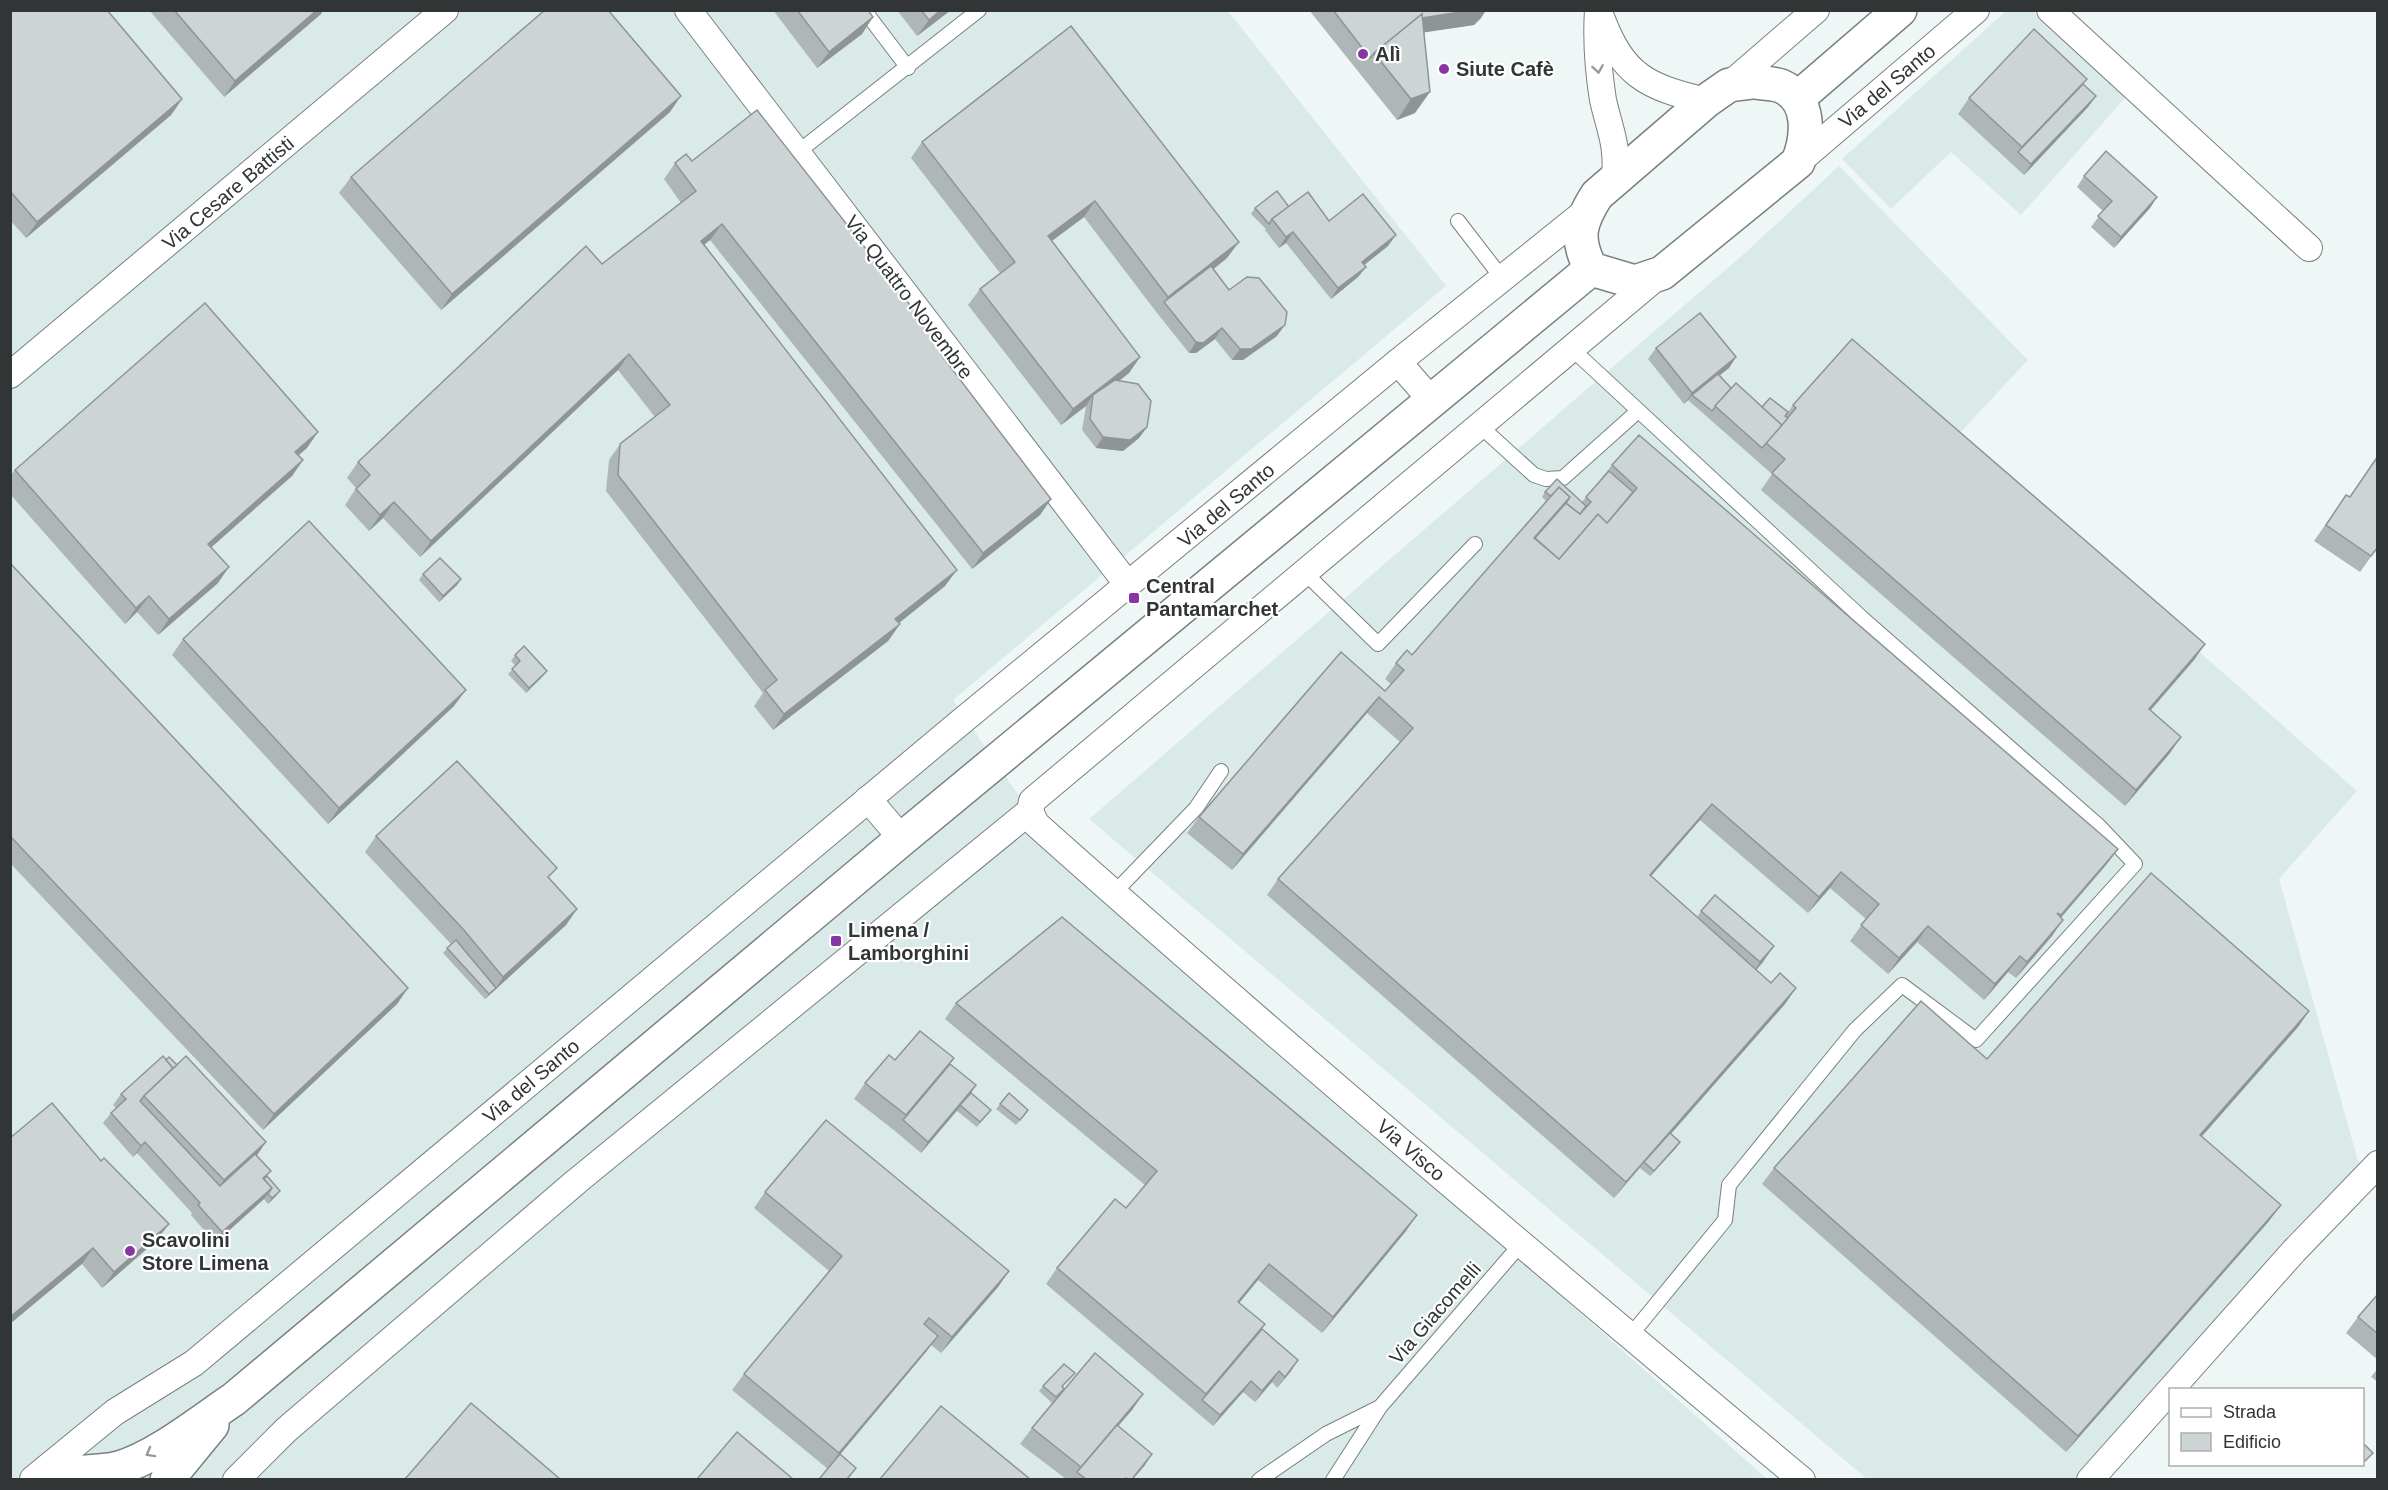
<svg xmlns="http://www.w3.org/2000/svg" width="2388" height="1490" font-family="Arial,sans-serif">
<rect width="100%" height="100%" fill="#eff7f6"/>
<g fill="#daeae9">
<polygon points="10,11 1228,11 1446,286 953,700 1050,841 1767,1479 11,1479"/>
<polygon points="2006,11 2032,11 2126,97 2021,215 1951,152 1891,209 1842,159"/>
<polygon points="1839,166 2028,360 1956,437 2357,791 2279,879 2360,1168 2078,1479 1867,1479 1089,819 1746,252"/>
</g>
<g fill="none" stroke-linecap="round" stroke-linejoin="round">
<defs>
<g id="service">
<polyline points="864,10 908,68"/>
<polyline points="798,152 979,10"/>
<polyline points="1458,221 1502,278"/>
<polyline points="1571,348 1862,618 2099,826 2135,864 1976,1040 1902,985 1855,1030 1729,1185 1725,1220 1630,1336"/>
<polyline points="1479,425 1534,475 1546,479 1563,478 1638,411"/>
<polyline points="1305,573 1378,644 1475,544"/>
<polyline points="1114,893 1196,808 1221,771"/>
<polyline points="1259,1480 1326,1434 1378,1408"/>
<polyline points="1333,1480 1380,1407 1520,1245"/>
</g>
<g id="minor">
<polyline points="688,10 1128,585"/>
<path d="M1598,10c-2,31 0,59 5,90 7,31 15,44 12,78"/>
<polyline points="2050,10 2309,248"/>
<path d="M1601,17c22,59 46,70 105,84"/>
<polyline points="1729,85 1816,10"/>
<polyline points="1798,162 1976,10"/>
<polyline points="1398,362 1432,401"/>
<polyline points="10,375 445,10"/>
<polyline points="868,799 902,839"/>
<path d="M1030,811l6,13c251,224 508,440 766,656"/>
<polyline points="1030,811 1032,801 1658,276"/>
<polyline points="33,1479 115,1412 194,1363 962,721 1398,362 1585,212"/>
<polyline points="236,1480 286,1430 577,1181 1030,811"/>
<polyline points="2090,1480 2294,1251 2378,1164"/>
</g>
<g id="tertiary">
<path d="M1753,82c8,1 20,1 28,4 31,13 27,51 17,76l-136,111 -27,9 -44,-13c-16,-30 -12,-46 6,-74l109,-94 23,-16z"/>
<polyline points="1798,98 1900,10"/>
<path d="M42,1480c26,-12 50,-5 77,-12 38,-11 82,-47 115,-69l668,-560 689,-570"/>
<polyline points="167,1480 212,1425"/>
</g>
</defs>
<use href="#service" stroke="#798080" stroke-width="16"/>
<use href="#minor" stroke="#798080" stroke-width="28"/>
<use href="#tertiary" stroke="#798080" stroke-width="36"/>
<use href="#service" stroke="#fff" stroke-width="14"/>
<use href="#minor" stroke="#fff" stroke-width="26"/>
<use href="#tertiary" stroke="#fff" stroke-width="33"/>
</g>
<g fill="#afb6b8">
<polygon points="10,10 182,99 171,115 26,238 10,220"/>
<polygon points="149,10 323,10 321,14 224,97"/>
<polygon points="773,10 868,10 873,17 862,34 817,68"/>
<polygon points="897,10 951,10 917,36"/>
<polygon points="1309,10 1486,10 1481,18 1474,25 1424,32 1415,113 1397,120"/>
<polygon points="1071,26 1227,258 1214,269 1229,290 1277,336 1243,360 1232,360 1215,339 1196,353 1189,353 1157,313 1084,217 1051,241 1140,357 1129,373 1119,381 1147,427 1139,438 1123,451 1096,448 1082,430 1086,406 1061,425 968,305 980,289 1000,273 911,158 922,142"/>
<polygon points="2096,96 2088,107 2024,175 1958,114 1969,98"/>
<polygon points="670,112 441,310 339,193 351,177"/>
<polygon points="692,161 947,352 943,358 1051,499 1040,515 972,569 710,240 704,245 945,586 899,623 900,624 888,641 773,730 754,706 763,693 606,491 609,460 620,444 655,417 618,370 420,557 383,518 369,531 345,505 356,488 347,478 358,462 602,264 681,203 664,179 675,163"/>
<polygon points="2084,176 2157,197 2150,208 2114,248 2091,227 2103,211 2077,187"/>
<polygon points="1289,207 1329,221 1388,246 1364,265 1366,267 1358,277 1331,299 1286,243 1279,248 1265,230 1266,229 1251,214 1255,208"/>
<polygon points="1656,348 1736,357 1729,368 1720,375 1731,388 1762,407 1788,412 1793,405 2205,644 2194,660 2150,710 2170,753 2125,806 1761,490 1772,474 1688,400 1684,404 1648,359"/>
<polygon points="307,448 298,455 303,460 292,476 211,547 218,583 158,635 137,612 125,624 10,494 10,476 15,470"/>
<polygon points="1612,465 2118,849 2106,865 2061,918 2052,936 2016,978 2008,972 1984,1000 1917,942 1888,974 1850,941 1866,919 1830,888 1808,913 1700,820 1651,876 1697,917 1701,911 1763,962 1756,970 1771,983 1796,988 1785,1004 1671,1134 1680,1142 1676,1148 1650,1176 1640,1168 1614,1198 1267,895 1278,879 1400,742 1367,713 1232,870 1187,833 1199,817 1385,691 1391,684 1385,679 1396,663 1412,655 1546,501 1542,497 1545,492 1582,502"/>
<polygon points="2346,495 2378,547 2360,572 2314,541"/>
<polygon points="10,563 408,988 397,1004 263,1130 10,863"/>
<polygon points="423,574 457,585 439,602 419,580"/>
<polygon points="183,639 454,706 328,824 172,655"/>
<polygon points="515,655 543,676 526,693 508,674 516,666 511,661"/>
<polygon points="376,836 549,879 577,909 566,925 485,999 443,953 451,944 365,852"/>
<polygon points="956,1003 1406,1231 1322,1333 1258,1280 1239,1302 1262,1329 1291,1371 1277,1388 1272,1382 1255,1402 1243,1392 1213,1426 1046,1284 1057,1268 1126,1208 1145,1185 945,1019"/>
<polygon points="2309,1011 2298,1027 2202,1136 2269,1221 2066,1452 1762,1184 1774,1168 1987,1059"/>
<polygon points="166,1060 177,1065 266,1142 257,1155 271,1171 267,1176 276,1196 268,1204 264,1199 215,1243 191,1215 192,1213 137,1153 133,1157 103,1123 111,1113 116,1108 113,1105 121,1094"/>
<polygon points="895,1060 950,1064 971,1093 991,1110 977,1127 957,1111 921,1153 895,1131 854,1099 865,1083"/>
<polygon points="1000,1104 1025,1115 1016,1125 996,1109"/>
<polygon points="10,1138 157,1240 102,1288 82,1264"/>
<polygon points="765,1192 1009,1271 998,1287 941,1353 931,1345 840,1454 856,1468 848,1479 819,1479 828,1469 732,1390 744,1374 829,1271 754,1208"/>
<polygon points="2378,1294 2378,1360 2346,1333 2358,1317"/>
<polygon points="2378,1368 2378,1382 2371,1377"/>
<polygon points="1071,1378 1062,1387 1064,1389 1143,1394 1132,1410 1118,1426 1145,1465 1133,1479 1066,1479 1020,1444 1032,1428 1052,1403 1039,1391 1043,1386"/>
</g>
<g fill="#8f9496">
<polygon points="317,10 323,10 321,14 224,97 235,81"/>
<polygon points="941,10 951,10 917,36 929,20"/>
<polygon points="1473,10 1486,10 1481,18 1474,25 1407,35 1418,19"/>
<polygon points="873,17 862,34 817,68 829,52"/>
<polygon points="1430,92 1415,113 1397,120 1411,99"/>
<polygon points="681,96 670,112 441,310 452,294"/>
<polygon points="2096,96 2088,107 2024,175 2031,164"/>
<polygon points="182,99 171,115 26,238 37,222"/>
<polygon points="2157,197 2150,208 2114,248 2121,237"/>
<polygon points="1095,201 1084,217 1036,253 1048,236"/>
<polygon points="722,224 710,240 689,257 701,241"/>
<polygon points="1293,232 1286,243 1279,248 1286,237"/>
<polygon points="1396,235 1388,246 1354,273 1362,262"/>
<polygon points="1239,242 1227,258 1167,305 1164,302 1168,297"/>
<polygon points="1366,267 1358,277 1331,299 1338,288"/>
<polygon points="1285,325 1277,336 1243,360 1232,360 1240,349"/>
<polygon points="1222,328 1215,339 1196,353 1189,353 1196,342"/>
<polygon points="629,354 618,370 420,557 431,541"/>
<polygon points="1140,357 1129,373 1093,401 1093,395 1086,406 1061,425 1073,409"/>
<polygon points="1736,357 1729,368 1693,396 1692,395 1688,400 1684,404 1692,393"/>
<polygon points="1147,427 1139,438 1123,451 1096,448 1103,437"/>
<polygon points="318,432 307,448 284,468 295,452"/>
<polygon points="303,460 292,476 197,560 208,544"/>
<polygon points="1051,499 1040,515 972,569 983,553"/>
<polygon points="394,502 383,518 369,531 380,515"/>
<polygon points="229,567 218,583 158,635 169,619"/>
<polygon points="957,570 945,586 884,635 895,619"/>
<polygon points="461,579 457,585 439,602 443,596"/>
<polygon points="149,596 137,612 125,624 136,608"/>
<polygon points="900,624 888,641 773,730 784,714"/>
<polygon points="2205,644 2194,660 2138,725 2149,709"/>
<polygon points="547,671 543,676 526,693 529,688"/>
<polygon points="466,690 454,706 328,824 339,808"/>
<polygon points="1379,697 1367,713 1232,870 1243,854"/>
<polygon points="2181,737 2170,753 2125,806 2136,790"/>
<polygon points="1712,804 1700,820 1638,891 1650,875"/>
<polygon points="2118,849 2106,865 2049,931 2061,915"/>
<polygon points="1841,872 1830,888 1808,913 1819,897"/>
<polygon points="577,909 566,925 485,999 489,994 496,988 503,977"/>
<polygon points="2063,920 2052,936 2016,978 2027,962"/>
<polygon points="1928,926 1917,942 1888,974 1899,958"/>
<polygon points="1774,946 1763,962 1749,978 1760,962"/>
<polygon points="2020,956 2008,972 1984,1000 1995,984"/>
<polygon points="408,988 397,1004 263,1130 274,1114"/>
<polygon points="1796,988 1785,1004 1645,1163 1644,1162 1614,1198 1626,1182"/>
<polygon points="2309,1011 2298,1027 2189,1151 2200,1135"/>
<polygon points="976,1085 969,1096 921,1153 928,1142"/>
<polygon points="145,1142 137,1153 133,1157 141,1146"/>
<polygon points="266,1142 255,1158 212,1196 224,1180"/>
<polygon points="1680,1142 1676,1148 1650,1176 1654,1171"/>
<polygon points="272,1188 264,1199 215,1243 222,1232"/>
<polygon points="280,1191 276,1196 268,1204 272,1198"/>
<polygon points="2281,1205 2269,1221 2066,1452 2078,1436"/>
<polygon points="1417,1215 1406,1231 1322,1333 1333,1317"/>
<polygon points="169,1224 157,1240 102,1288 114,1272"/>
<polygon points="93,1248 82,1264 10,1324 10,1317"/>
<polygon points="1269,1264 1258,1280 1227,1318 1238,1302"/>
<polygon points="1009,1271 998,1287 941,1353 952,1337"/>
<polygon points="938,1336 926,1352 828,1469 839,1453"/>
<polygon points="1298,1360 1291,1371 1277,1388 1285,1377"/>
<polygon points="1279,1371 1272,1382 1255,1402 1262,1391"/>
<polygon points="1251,1381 1243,1392 1213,1426 1220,1415"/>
<polygon points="1143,1394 1132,1410 1078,1473 1077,1472 1081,1467"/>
<polygon points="1152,1454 1145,1465 1133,1479 1132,1479"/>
</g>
<g fill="#ccd4d6" stroke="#8f9496" stroke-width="1.5">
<polygon points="10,10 107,10 182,99 37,222 10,191"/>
<polygon points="174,10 317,10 235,81"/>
<polygon points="545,10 608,10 681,96 452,294 351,177"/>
<polygon points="797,10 868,10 873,17 829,52"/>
<polygon points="921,10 941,10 929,20"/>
<polygon points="1333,10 1473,10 1422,18 1422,14 1374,53 1370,58"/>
<polygon points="1422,14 1430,92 1411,99 1374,53"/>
<polygon points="1071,26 1239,242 1168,297 1095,201 1048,236 1140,357 1073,409 980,289 1015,262 922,142"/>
<polygon points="2034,29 2087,79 2022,147 1969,98"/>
<polygon points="2083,84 2096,96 2031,164 2018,152"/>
<polygon points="757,110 947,352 942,356 1051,499 983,553 722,224 701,241 957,570 895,619 900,624 784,714 765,690 777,680 618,475 620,444 670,405 629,354 431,541 394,502 380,515 356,489 370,475 358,462 586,246 602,264 696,191 675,163 686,154 692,161"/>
<polygon points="2106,151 2157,197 2121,237 2098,216 2112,201 2084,176"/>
<polygon points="1277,191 1289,207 1272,219 1269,224 1255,208"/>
<polygon points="1308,192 1329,221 1363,194 1396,235 1362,262 1366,267 1338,288 1293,232 1286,237 1272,219"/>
<polygon points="1211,266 1229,290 1247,277 1259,278 1287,312 1285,325 1251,349 1240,349 1222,328 1203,343 1196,342 1164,302"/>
<polygon points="205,303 318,432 295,452 303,460 208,544 229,567 169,619 149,596 136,608 15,470"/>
<polygon points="1700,313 1736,357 1692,393 1656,348"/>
<polygon points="1852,339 2205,644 2149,709 2181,737 2136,790 1772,473 1785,459 1766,443 1796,408 1793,405"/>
<polygon points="1718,374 1731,388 1712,411 1692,395"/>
<polygon points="1115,380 1138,384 1151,401 1147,427 1130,440 1103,437 1090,419 1093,395"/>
<polygon points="1736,383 1782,425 1762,448 1715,406"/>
<polygon points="1770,398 1788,412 1785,416 1788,418 1782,425 1762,407"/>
<polygon points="1639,435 2118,849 2061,915 2057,913 2063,920 2027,962 2020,956 1995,984 1928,926 1899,958 1861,925 1879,904 1841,872 1819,897 1712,804 1650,875 1771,983 1780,973 1796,988 1626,1182 1278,879 1413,728 1379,697 1243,854 1199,817 1341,652 1385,691 1404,670 1396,663 1407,650 1412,655 1559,487 1570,497 1534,538 1559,559 1598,514 1607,523 1637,488 1612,465"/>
<polygon points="2378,456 2378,547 2371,556 2326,525 2346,495 2350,497"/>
<polygon points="1609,471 1633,492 1607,523 1598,514 1559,559 1535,538 1566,503 1580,514 1591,502 1586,497"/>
<polygon points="1557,479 1586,506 1580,514 1566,503 1570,497 1559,487 1551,496 1545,492"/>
<polygon points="309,521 466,690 339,808 183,639"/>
<polygon points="440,558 461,579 443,596 423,574"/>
<polygon points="10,563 408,988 274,1114 10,836"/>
<polygon points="524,646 547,671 529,688 512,669 520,661 515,655"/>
<polygon points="457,761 557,868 548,877 577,909 503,977 463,929 376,836"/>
<polygon points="2151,873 2309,1011 2200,1135 2281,1205 2078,1436 1774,1168 1921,1001 1987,1059"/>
<polygon points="1715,895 1774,946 1760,962 1701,911"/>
<polygon points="1062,917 1417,1215 1333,1317 1269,1264 1238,1302 1265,1324 1206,1394 1057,1268 1115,1199 1126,1208 1157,1171 956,1003"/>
<polygon points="456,940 496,988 489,994 447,948"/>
<polygon points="920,1031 954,1058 906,1115 865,1083 889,1055 895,1060"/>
<polygon points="163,1056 173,1068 144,1096 140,1101 220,1186 255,1154 271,1171 263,1178 272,1188 222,1232 198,1205 200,1203 145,1142 141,1146 111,1113 126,1099 121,1094"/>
<polygon points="186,1056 266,1142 224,1180 144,1096"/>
<polygon points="169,1057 177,1065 173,1068 166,1060"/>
<polygon points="950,1064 976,1085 928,1142 903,1120"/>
<polygon points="971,1093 991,1110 980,1122 960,1105"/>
<polygon points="1009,1093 1028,1110 1020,1120 1000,1104"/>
<polygon points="52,1103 101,1161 104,1158 169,1224 114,1272 93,1248 10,1317 10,1138"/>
<polygon points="826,1120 1009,1271 952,1337 929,1318 924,1324 938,1336 839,1453 744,1374 842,1256 765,1192"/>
<polygon points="1670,1133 1680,1142 1654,1171 1644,1162"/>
<polygon points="267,1176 280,1191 272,1198 268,1194 272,1188 264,1179"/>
<polygon points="2378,1294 2378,1334 2358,1317"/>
<polygon points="1262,1329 1298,1360 1285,1377 1279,1371 1262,1391 1251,1381 1220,1415 1202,1400"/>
<polygon points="1095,1353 1143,1394 1081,1467 1032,1428"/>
<polygon points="1064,1364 1075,1373 1062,1386 1064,1389 1056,1397 1043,1386"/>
<polygon points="471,1403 560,1479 405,1479"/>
<polygon points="941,1406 1030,1479 880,1479"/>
<polygon points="1117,1425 1152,1454 1132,1479 1128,1479 1126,1478 1124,1479 1086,1479 1077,1472"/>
<polygon points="737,1432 793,1479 697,1479"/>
<polygon points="2362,1442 2373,1453 2365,1461 2362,1459"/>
<polygon points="840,1454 856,1468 847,1479 819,1479"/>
</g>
<defs><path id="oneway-chevron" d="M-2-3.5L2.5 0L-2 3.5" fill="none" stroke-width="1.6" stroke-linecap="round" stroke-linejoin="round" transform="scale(1.5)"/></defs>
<g stroke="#989a9a">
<use href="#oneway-chevron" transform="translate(1598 69) rotate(81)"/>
<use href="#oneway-chevron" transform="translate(150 1453) rotate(151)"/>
</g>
<g fill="#8735a4" stroke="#fff" stroke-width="2">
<circle cx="1363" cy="54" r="6"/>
<circle cx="1444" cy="69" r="6"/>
<rect x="1128" y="592" width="12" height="12" rx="3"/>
<rect x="830" y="935" width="12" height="12" rx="3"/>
<circle cx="130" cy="1251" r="6"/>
</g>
<g text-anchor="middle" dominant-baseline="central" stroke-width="4.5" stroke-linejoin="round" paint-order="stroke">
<g font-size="20" font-weight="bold" fill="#323535" stroke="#fff" text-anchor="start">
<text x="1375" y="54">Alì</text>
<text x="1456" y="69">Siute Cafè</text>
<text x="1146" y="586">Central<tspan x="1146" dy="23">Pantamarchet</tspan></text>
<text x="848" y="930">Limena /<tspan x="848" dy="23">Lamborghini</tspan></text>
<text x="142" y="1240">Scavolini<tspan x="142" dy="23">Store Limena</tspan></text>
</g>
<g font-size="20" fill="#323535" stroke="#fff">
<text transform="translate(1887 86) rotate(-40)">Via del Santo</text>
<text transform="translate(228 193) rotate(-40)">Via Cesare Battisti</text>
<text transform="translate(909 297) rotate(53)">Via Quattro Novembre</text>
<text transform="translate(1226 505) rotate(-40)">Via del Santo</text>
<text transform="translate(531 1081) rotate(-40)">Via del Santo</text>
<text transform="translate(1411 1150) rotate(41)">Via Visco</text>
<text transform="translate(1435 1313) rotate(-49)">Via Giacomelli</text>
</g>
</g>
<rect width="2388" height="1490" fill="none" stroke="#323535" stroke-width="24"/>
<rect x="2169" y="1388" width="195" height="78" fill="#ffffff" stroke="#adaeae" stroke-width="1.5"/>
<rect x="2181" y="1408" width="30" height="9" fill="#ffffff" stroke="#adaeae" stroke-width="1.5"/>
<text x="2223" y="1418" font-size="18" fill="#323535">Strada</text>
<rect x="2181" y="1433" width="30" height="18" fill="#ccd4d6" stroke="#adaeae" stroke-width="1.5"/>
<text x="2223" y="1448" font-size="18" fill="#323535">Edificio</text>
</svg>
